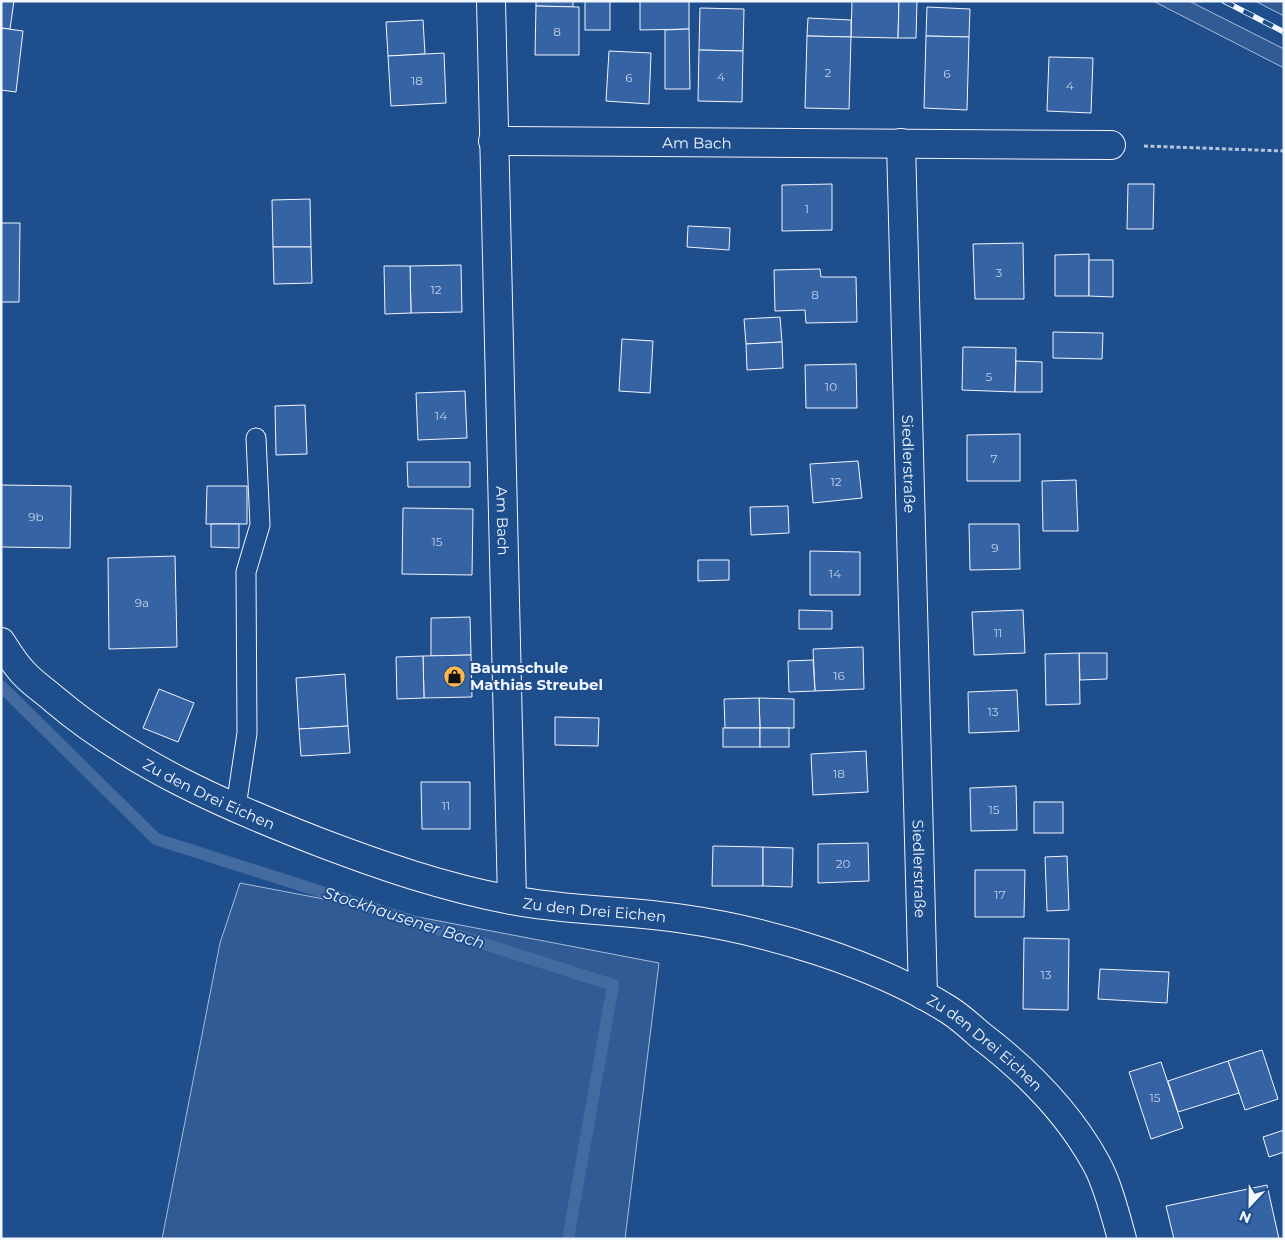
<svg xmlns="http://www.w3.org/2000/svg" width="1285" height="1240" font-family="Montserrat,sans-serif">
<rect width="100%" height="100%" fill="#1f4e8c"/>
<g fill="#305b95" stroke="#a8bbd7">
<polygon points="1153,1 1189,1 1284,49 1284,68"/>
<polygon points="1255,1 1284,1 1284,16"/>
<polygon points="240,883 659,963 625,1239 162,1239 220,943"/>
</g>
<g fill="none" stroke-linecap="round" stroke-linejoin="round">
<polyline stroke="#446ba0" stroke-width="12" points="1,686 156,839 613,985 568,1239"/>
</g>
<g fill="#3563a3" stroke="#f2f6ff">
<polygon points="1,1 14,1 10,29 1,28"/>
<polygon points="536,1 573,1 573,7 536,6"/>
<rect x="585" y="1" width="25" height="29"/>
<polygon points="640,1 689,1 689,29 640,30"/>
<polygon points="852,1 899,1 898,38 851,37"/>
<polygon points="899,1 917,1 916,38 898,38"/>
<polygon points="536,6 579,7 579,55 535,55"/>
<polygon points="927,7 970,9 969,37 926,36"/>
<polygon points="700,8 744,9 743,51 699,50"/>
<polygon points="808,18 851,20 851,37 807,36"/>
<polygon points="423,20 425,54 388,56 386,22"/>
<polygon points="1,28 23,31 16,92 1,90"/>
<polygon points="689,29 690,89 665,89 665,30"/>
<polygon points="807,36 851,37 849,109 805,108"/>
<polygon points="926,36 969,37 967,110 924,108"/>
<polygon points="699,50 743,51 742,102 698,101"/>
<polygon points="609,51 651,53 649,104 606,101"/>
<polygon points="444,53 446,103 391,106 388,56"/>
<polygon points="1049,57 1093,58 1091,113 1047,111"/>
<polygon points="832,184 832,230 782,231 782,185"/>
<polygon points="1128,184 1154,184 1153,229 1127,229"/>
<polygon points="310,199 311,247 273,247 272,200"/>
<polygon points="1,223 20,223 19,302 1,302"/>
<polygon points="688,226 730,228 729,250 687,247"/>
<polygon points="1023,243 1024,299 975,299 973,244"/>
<polygon points="273,247 311,247 312,283 274,284"/>
<polygon points="1089,254 1089,296 1055,296 1055,255"/>
<polygon points="1089,260 1113,260 1113,297 1089,296"/>
<polygon points="461,265 462,312 411,313 410,266"/>
<polygon points="384,266 410,266 411,313 385,314"/>
<polygon points="820,269 821,277 856,277 857,322 806,323 805,310 775,311 774,270"/>
<polygon points="780,317 782,342 746,344 744,319"/>
<polygon points="1053,332 1103,333 1102,359 1053,358"/>
<polygon points="622,339 653,341 650,393 619,391"/>
<polygon points="782,342 783,368 747,370 746,344"/>
<polygon points="963,347 1016,348 1015,392 962,390"/>
<polygon points="1016,361 1042,362 1042,392 1015,392"/>
<polygon points="856,364 857,408 806,408 805,365"/>
<polygon points="465,391 467,438 418,440 416,393"/>
<polygon points="305,405 307,454 276,455 275,406"/>
<polygon points="1020,434 1020,481 967,481 967,435"/>
<polygon points="858,461 862,498 813,503 810,464"/>
<polygon points="407,462 470,462 470,487 408,487"/>
<polygon points="1076,480 1078,531 1043,531 1042,481"/>
<polygon points="1,485 71,486 70,548 1,547"/>
<polygon points="207,486 247,486 247,524 206,524"/>
<polygon points="788,506 789,533 751,535 750,507"/>
<polygon points="403,508 473,509 472,575 402,574"/>
<polygon points="211,524 239,524 239,548 211,547"/>
<polygon points="969,524 1019,524 1020,569 970,570"/>
<polygon points="810,551 860,552 860,595 810,595"/>
<polygon points="175,556 177,647 109,649 108,558"/>
<polygon points="698,560 729,560 729,580 698,581"/>
<polygon points="799,610 832,611 832,629 799,629"/>
<polygon points="1023,610 1025,653 974,655 972,612"/>
<polygon points="470,617 471,655 431,656 431,618"/>
<polygon points="863,647 864,689 815,691 813,649"/>
<polygon points="1079,653 1107,653 1107,679 1080,680"/>
<polygon points="1079,653 1080,704 1046,705 1045,654"/>
<polygon points="471,655 472,697 424,698 423,656"/>
<polygon points="423,656 424,698 397,699 396,657"/>
<polygon points="813,660 815,691 789,692 788,661"/>
<polygon points="345,674 348,726 299,729 296,678"/>
<polygon points="159,689 194,703 178,742 143,728"/>
<polygon points="1017,690 1019,731 969,733 968,692"/>
<polygon points="759,698 794,699 794,728 760,728"/>
<polygon points="759,698 760,728 725,728 724,699"/>
<polygon points="555,717 599,718 598,746 555,745"/>
<polygon points="348,726 350,753 301,756 299,729"/>
<rect x="723" y="728" width="37" height="19"/>
<rect x="760" y="728" width="29" height="19"/>
<polygon points="866,751 868,792 813,795 811,754"/>
<polygon points="421,782 470,782 470,829 422,829"/>
<polygon points="1016,786 1017,830 971,831 970,788"/>
<rect x="1034" y="802" width="29" height="31"/>
<polygon points="868,843 869,881 818,883 818,844"/>
<polygon points="713,846 763,847 763,886 712,886"/>
<polygon points="763,847 793,848 792,887 763,886"/>
<polygon points="1067,856 1069,910 1047,911 1045,857"/>
<polygon points="975,870 1025,870 1024,917 975,917"/>
<polygon points="1024,938 1069,939 1068,1010 1023,1009"/>
<polygon points="1100,969 1169,972 1167,1003 1098,999"/>
<polygon points="1262,1050 1278,1099 1245,1110 1228,1061"/>
<polygon points="1228,1061 1239,1093 1178,1112 1168,1081"/>
<polygon points="1161,1062 1183,1128 1151,1139 1129,1072"/>
<polygon points="1284,1130 1284,1152 1269,1157 1263,1137"/>
<polygon points="1267,1185 1279,1239 1174,1239 1166,1206"/>
</g>
<g fill="none" stroke-linecap="round" stroke-linejoin="round">
<defs>
<polyline id="lane" points="236,807 247,733 246,572 260,525 256,438"/>
<g id="street">
<path id="s1" d="M491,1l21,899"/>
<path id="s2" d="M493,141l618,4"/>
<path id="s3" d="M901,143l22,852"/>
<path id="s4" d="M1,642c6,9 12,19 19,27 9,12 24,21 35,31 77,65 171,106 264,142 63,24 127,46 192,58 57,11 116,10 173,19 85,12 192,45 265,91 11,7 21,16 31,25 46,35 88,77 116,128 11,19 20,54 26,76"/>
</g>
</defs>
<use href="#lane" stroke="#f2f6ff" stroke-width="21"/>
<use href="#street" stroke="#f2f6ff" stroke-width="30"/>
<polyline stroke="#b3c4dc" stroke-width="3" stroke-dasharray="4 2.5" stroke-linecap="butt" points="1144,146 1284,151"/>
<use href="#lane" stroke="#1f4e8c" stroke-width="19"/>
<use href="#street" stroke="#1f4e8c" stroke-width="28"/>
<defs>
<polyline id="rail" points="1224,1 1284,32"/>
</defs>
<use href="#rail" stroke="#f2f6ff" stroke-width="5.5"/>
<use href="#rail" stroke="#1f4e8c" stroke-width="4" stroke-dasharray="11" stroke-linecap="butt"/>
</g>
<defs>
<symbol id="shop-disc" viewBox="-11 -11 22 22"><circle r="9.5" fill="#ffb74d" stroke="#1f4e8c"/><path d="M-5-2.5h2.3a2.7 3.5 0 0 1 5.4 0H5L5.5 6h-11ZM-1.5-2.5h3a1.5 2.3 0 0 0-3 0Z" fill="#111"/></symbol>
</defs>
<g fill-rule="evenodd">
<use href="#shop-disc" x="442" y="664" width="25" height="25"/>
</g>
<g text-anchor="middle" dominant-baseline="central" stroke-width="4" stroke-linejoin="round" paint-order="stroke">
<g font-size="12" fill="#c3d1e8">
<text x="557" y="31">8</text>
<text x="828" y="72">2</text>
<text x="947" y="73">6</text>
<text x="721" y="76">4</text>
<text x="629" y="77">6</text>
<text x="417" y="80">18</text>
<text x="1070" y="85">4</text>
<text x="807" y="208">1</text>
<text x="999" y="272">3</text>
<text x="436" y="289">12</text>
<text x="815" y="294">8</text>
<text x="989" y="376">5</text>
<text x="831" y="386">10</text>
<text x="441" y="415">14</text>
<text x="994" y="458">7</text>
<text x="836" y="481">12</text>
<text x="36" y="516">9b</text>
<text x="437" y="541">15</text>
<text x="995" y="547">9</text>
<text x="835" y="573">14</text>
<text x="142" y="602">9a</text>
<text x="998" y="632">11</text>
<text x="839" y="675">16</text>
<text x="993" y="711">13</text>
<text x="839" y="773">18</text>
<text x="446" y="805">11</text>
<text x="994" y="809">15</text>
<text x="843" y="863">20</text>
<text x="1000" y="894">17</text>
<text x="1046" y="974">13</text>
<text x="1155" y="1097">15</text>
</g>
<g font-size="15" fill="#f2f6ff" stroke="#1f4e8c">
<text stroke="none"><textPath href="#s2" startOffset="204">Am Bach</textPath></text>
<text stroke="none"><textPath href="#s3" startOffset="321">Siedlerstraße</textPath></text>
<text stroke="none"><textPath href="#s1" startOffset="520">Am Bach</textPath></text>
<text stroke="none"><textPath href="#s4" startOffset="261">Zu den Drei Eichen</textPath></text>
<text stroke="none"><textPath href="#s3" startOffset="726">Siedlerstraße</textPath></text>
<text stroke="none"><textPath href="#s4" startOffset="666">Zu den Drei Eichen</textPath></text>
<text stroke="none"><textPath href="#s4" startOffset="1086">Zu den Drei Eichen</textPath></text>
</g>
<g font-size="15" font-weight="bold" fill="#f2f6ff" stroke="#1f4e8c" text-anchor="start">
<text x="470" y="667">Baumschule<tspan x="470" dy="17">Mathias Streubel</tspan></text>
</g>
<g font-size="16" font-style="italic" fill="#f2f6ff" stroke="#1f4e8c">
<text transform="translate(404 918) rotate(18)">Stockhausener Bach</text>
</g>
</g>
<rect width="1285" height="1240" fill="none" stroke="#f2f6ff" stroke-width="5"/>
<g transform="translate(1250 1205) rotate(202)" stroke="#1f4e8c" stroke-width="4" paint-order="stroke">
<path d="M0-4L9 19L0 12L-9 19Z" fill="#f2f6ff"/>
<text y="-8" font-size="14" font-weight="bold" text-anchor="middle" fill="#f2f6ff">N</text>
</g>
</svg>
